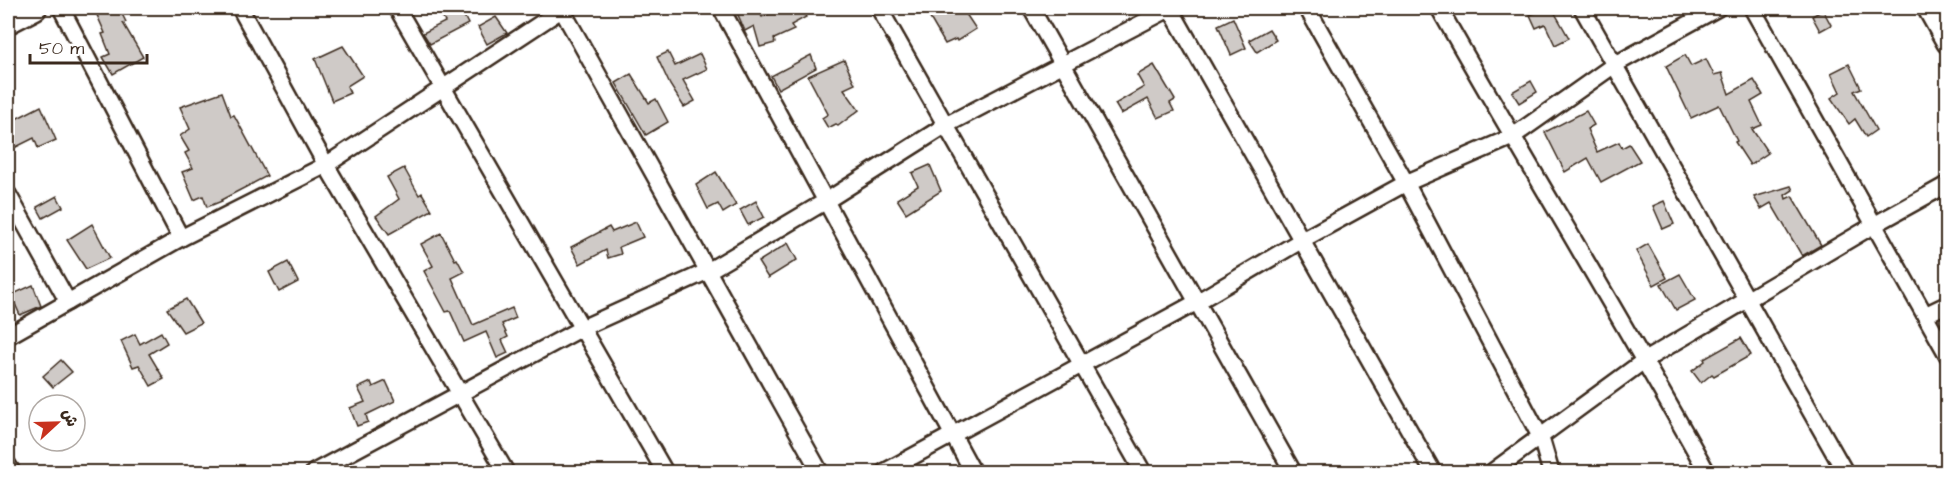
<svg xmlns="http://www.w3.org/2000/svg" width="1955" height="480" font-family="'Architects Daughter','Playpen Sans Arabic',sans-serif">
<rect width="100%" height="100%" fill="#fff"/>
<filter id="ink" filterUnits="userSpaceOnUse"><feTurbulence type="fractalNoise" baseFrequency=".0167" numOctaves="2"/><feDisplacementMap in="SourceGraphic" scale="12" xChannelSelector="R" yChannelSelector="G"/><feConvolveMatrix kernelMatrix="1 2 1 2 8 2 1 2 1" color-interpolation-filters="sRGB"/></filter>
<g filter="url(#ink)">
<g fill="#cfcac7" stroke="#3b2a1e" stroke-width="1.5">
<polygon points="112,8 119,8 126,22 123,23 143,57 113,74 103,57 110,54 102,34 105,33 97,15"/>
<polygon points="437,8 460,8 468,24 430,44 423,33 445,22"/>
<polygon points="735,8 758,8 762,17 782,8 801,8 806,17 791,25 794,30 774,39 775,43 760,47 754,26 745,31"/>
<polygon points="924,8 962,8 976,29 957,41 956,39 945,44"/>
<polygon points="1548,8 1552,8 1569,38 1555,45 1545,24 1536,28 1530,15"/>
<polygon points="1823,10 1831,25 1820,31 1812,16"/>
<polygon points="496,17 507,33 487,44 478,27"/>
<polygon points="1233,18 1246,48 1231,55 1218,25"/>
<polygon points="1269,29 1276,40 1257,52 1249,40"/>
<polygon points="343,46 363,76 347,86 350,93 332,101 315,59"/>
<polygon points="668,52 675,66 700,54 707,69 683,80 695,101 684,107 670,85 657,57"/>
<polygon points="811,55 816,68 778,89 771,76"/>
<polygon points="1685,55 1691,66 1706,59 1714,75 1722,73 1729,94 1754,80 1763,95 1751,102 1762,125 1752,129 1768,153 1750,165 1735,142 1737,141 1719,105 1691,118 1666,66"/>
<polygon points="844,60 855,84 844,89 859,110 838,126 836,124 828,128 822,118 828,114 808,76"/>
<polygon points="1849,64 1861,88 1854,91 1876,130 1866,137 1855,119 1849,124 1831,98 1840,92 1831,73"/>
<polygon points="1154,65 1175,100 1170,103 1174,111 1158,118 1148,99 1121,114 1115,104 1144,87 1137,75"/>
<polygon points="631,74 649,103 656,99 668,122 646,135 616,83"/>
<polygon points="1531,81 1537,92 1519,103 1512,92"/>
<polygon points="222,92 231,116 234,115 267,176 221,200 222,201 207,207 203,196 194,200 182,172 193,168 185,153 189,151 180,136 190,129 180,107"/>
<polygon points="41,106 56,140 38,148 34,138 8,151 8,123"/>
<polygon points="1586,111 1594,125 1587,129 1597,152 1619,142 1622,148 1629,144 1640,161 1601,182 1588,158 1565,172 1545,132"/>
<polygon points="930,165 941,191 906,213 897,199 918,186 912,173"/>
<polygon points="404,168 419,195 422,193 432,210 389,234 376,216 399,199 387,177"/>
<polygon points="716,172 736,205 723,213 718,204 708,209 696,185"/>
<polygon points="1791,186 1793,190 1785,195 1786,199 1792,196 1821,245 1802,256 1771,203 1761,209 1754,197"/>
<polygon points="57,196 63,207 43,218 37,207"/>
<polygon points="756,201 764,217 748,225 740,210"/>
<polygon points="1664,201 1674,224 1663,229 1653,206"/>
<polygon points="636,222 643,237 619,247 621,254 608,258 606,250 580,264 571,247 609,227 612,232"/>
<polygon points="92,224 110,258 86,269 67,240"/>
<polygon points="441,233 455,260 457,259 464,272 452,278 473,325 512,308 516,318 502,324 508,337 502,340 508,353 497,358 486,332 464,342 450,311 446,312 424,271 433,266 421,244"/>
<polygon points="788,243 797,260 768,278 758,262"/>
<polygon points="1648,244 1667,278 1654,285 1636,251"/>
<polygon points="288,262 298,282 279,292 269,272"/>
<polygon points="1680,274 1695,300 1676,310 1661,284"/>
<polygon points="33,285 41,306 20,315 11,295"/>
<polygon points="186,299 201,323 183,332 167,309"/>
<polygon points="161,332 167,343 149,354 164,379 151,386 139,365 133,367 121,341 135,334 140,344"/>
<polygon points="1741,338 1751,355 1714,376 1712,374 1701,383 1692,371 1705,361 1704,359"/>
<polygon points="61,360 72,372 53,387 43,376"/>
<polygon points="386,381 395,401 366,415 368,422 357,426 350,408 365,402 358,388 371,382 373,387"/>
</g>
<g fill="none" stroke-linecap="round" stroke-linejoin="round">
<defs>
<g id="street">
<polyline points="61,8 181,238"/>
<polyline points="240,8 326,165 506,472"/>
<polyline points="397,8 665,472"/>
<polyline points="561,8 820,472"/>
<polyline points="721,8 973,472"/>
<polyline points="879,8 1143,472"/>
<polyline points="1031,8 1293,472"/>
<polyline points="1170,8 1433,472"/>
<polyline points="1307,8 1406,183 1541,438 1551,472"/>
<path d="M1439,8c88,156 182,308 268,464"/>
<polyline points="1582,8 1845,472"/>
<polyline points="1752,8 1948,356"/>
<polyline points="8,194 68,302"/>
<polyline points="1925,315 1948,304"/>
<polyline points="8,336 181,238 326,165 564,8"/>
<polyline points="8,465 12,472"/>
<polyline points="314,472 582,328 708,271 826,201 946,125 1171,8"/>
<polyline points="884,472 1197,302 1302,240 1406,183 1512,137 1614,65 1718,8"/>
<polyline points="1492,472 1645,360 1874,225 1948,184"/>
</g>
<g id="secondary">
<polyline points="1929,8 1948,42"/>
<polyline points="8,22 35,8"/>
</g>
</defs>
<use href="#street" stroke="#3b2a1e" stroke-width="20"/>
<use href="#secondary" stroke="#3b2a1e" stroke-width="27"/>
<use href="#street" stroke="#fff" stroke-width="15"/>
<use href="#secondary" stroke="#fff" stroke-width="22"/>
</g>
</g>
<rect width="1955" height="480" fill="none" stroke="#fff" stroke-width="30"/>
<rect x="15" y="15" width="1925" height="450" fill="none" stroke="#3b2a1e" stroke-width="2" filter="url(#ink)"/>
<g transform="translate(57 423) rotate(68)"><circle r="28" fill="#ffffff" stroke="#b1aaa5" stroke-width="1.5"/>
<path d="M0-4.5L10 22L0 15L-10 22Z" fill="#c8321e"/>
<text y="-9" font-size="16" font-weight="bold" text-anchor="middle" fill="#3b2a1e">ش</text>
</g>
<path d="M30 54v9h117v-9" fill="none" stroke="#3b2a1e" stroke-width="3"/>
<text x="39" y="54" font-size="18" fill="#3b2a1e" stroke="#ffffff" stroke-width="4.5" paint-order="stroke">50 m</text>
</svg>
